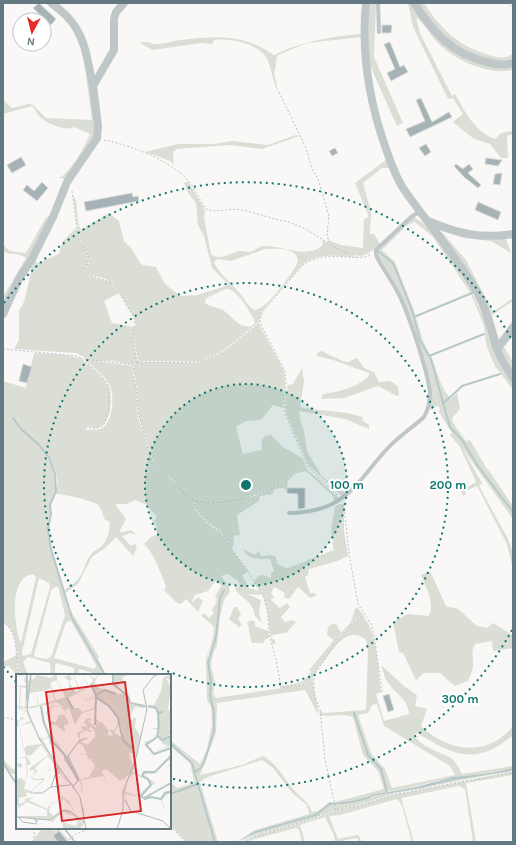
<svg xmlns="http://www.w3.org/2000/svg" width="516" height="845" font-family="Karla,sans-serif">
<rect width="100%" height="100%" fill="#f9f8f6"/>
<g fill="#daded5" fill-rule="evenodd">
<polygon points="369,3 376,3 374,57 403,123 397,126 368,61"/>
<path d="M408,3h3c26,33 31,50 75,61 9,2 17,5 27,3v3c-25,6 -61,-11 -77,-29 -5,-6 -15,-21 -20,-23l4,15 32,63 3,-2c10,18 20,38 40,45l6,-6 12,-2v3l-6,2 1,22h-7l-11,-14 -16,-5 -21,-17 10,-8 -10,-16 -5,1 -35,-72z"/>
<path d="M418,3h6c16,25 35,44 65,52 8,3 15,4 24,-1v7c-22,5 -56,-8 -71,-25 -9,-11 -16,-22 -24,-33z"/>
<path d="M70,25l13,20 13,81 -2,10 -28,43 -7,-1c10,-4 27,-33 31,-44l-16,-7c-10,5 -27,-4 -34,-10 -4,-4 -4,-8 -8,-11l-29,8v-14l9,8 17,-4 4,1 13,13 46,2 -8,-59 -4,-15z"/>
<path d="M361,34v3l-54,6 -29,12c-3,5 -1,11 -4,17l4,20c-6,-11 -6,-25 -12,-35 -10,-14 -36,-19 -52,-17l-2,4 -11,-1 -48,7 -13,-7c7,-3 12,2 18,1 7,0 14,-3 22,-4 36,-4 62,-7 94,15 30,-14 55,-18 87,-21z"/>
<polygon points="296,135 299,136 262,149 230,145 177,149 173,152 174,164 168,160 145,152 178,144 213,144 232,141 268,145"/>
<path d="M386,160l3,8h-7l-19,15 8,29 -1,22h4l6,10c-4,4 -10,9 -16,11 -11,3 -31,-5 -37,-15l14,5 22,3 1,-29 5,-2 -14,-34z"/>
<path d="M188,181l17,29 -1,8 7,36c11,8 20,-2 29,-3 3,0 6,1 9,1 6,-1 9,-5 14,-6 20,-1 44,14 60,-1l-1,-5 31,17c-18,-1 -35,-4 -50,7l-41,47 -3,11 -38,29 -21,11 -62,-1 -4,-21 1,-10 -2,10 4,22 -3,3 -21,-4h-21l-16,-8 -62,-4 5,-9v-30l5,-8 8,-33 -2,-2 3,-7 5,3 21,-9 4,-13 13,-13 4,14 3,4 4,10 1,7 -4,9 12,6 15,4 8,11 -15,8 8,22 23,4 1,-2 -2,-8 -20,-33c-6,-6 -21,-8 -29,-12l4,-9 -1,-7 -9,-19 -6,-42c7,9 2,25 8,35l28,-17 10,8 5,20 8,8 8,14 3,2 13,2 9,17 15,12 17,-1 29,-9 2,-2 -16,-16 -8,-32 -6,-11 -2,-22 -8,-10 -4,-10zM265,249c11,0 23,-2 31,6l2,6c-4,11 -31,48 -43,49 -6,-2 -9,-9 -13,-14 -7,-10 -25,-24 -28,-34l3,-3 14,2zM226,289c11,-1 25,24 29,33l-3,4c-13,3 -20,-10 -29,-16 -6,-3 -13,-3 -18,-7l1,-5z"/>
<path d="M50,215l-47,94v-12l23,-39c-7,-6 -16,-2 -23,-7v-6l7,6 16,2 19,-34z"/>
<polygon points="414,217 427,226 467,281 513,383 513,390 495,366 491,357 486,344 484,326 471,294 433,237 415,222 406,226 382,250 395,262 416,316 414,316 394,263 379,250 406,223"/>
<polygon points="435,224 466,260 493,312 513,298 513,301 492,315 499,340 502,338 513,320 513,323 499,344 493,324"/>
<polygon points="453,234 505,236 511,253 491,241 463,238"/>
<polygon points="378,251 393,264 411,310 420,340 430,361 450,427 462,441 478,466 513,513 513,519 462,448 482,483 479,486 508,539 513,553 513,570 507,544 477,486 465,491 466,494 463,496 461,491 476,482 460,447 450,435 452,433 439,412 440,408 437,406 430,410 431,388 406,308 378,257"/>
<polygon points="416,317 423,340 430,355 429,355 421,339 415,318"/>
<path d="M259,324l25,47 1,14 -2,23 -10,-3 -12,15 -15,1 -10,6 7,27 18,-4 1,-10 3,-4 6,-1 12,12 19,11 5,11c-12,0 -16,9 -26,14 -24,12 -70,29 -94,12 -6,-4 -9,-12 -15,-17 -5,-5 -12,-5 -17,-11l-16,-51 -2,-30 -4,-17 4,-7 63,1 22,-11z"/>
<polygon points="513,330 513,336 504,347 513,362 513,372 500,348"/>
<path d="M321,351l22,10 5,1 9,-4 7,10 10,4 5,10 11,-1 8,5 1,9 -2,1 -19,-10 -34,12 -23,1 2,-5c17,-2 34,-7 46,-18v-3l-36,-13 -16,-4 1,-4z"/>
<path d="M34,353c11,1 39,1 48,7 9,7 21,16 26,26 5,9 3,35 -7,40 -4,3 -10,1 -15,1v3c6,-1 13,1 18,-3 9,-8 11,-33 5,-43 -5,-10 -16,-16 -24,-24l49,6 -2,6 4,14 2,31 16,50c5,6 11,6 16,11 9,7 14,16 25,22l-2,6c7,10 15,20 26,26l29,40 -6,3 7,13 10,3 2,4 -14,-1 14,6 -2,13 3,10 -7,-7c-1,-3 -1,-6 -3,-9 -4,-8 -14,-11 -17,-19l5,-3 -2,-4 -10,-7 -7,2 8,11 1,5 -6,8 -4,17 -3,29 -4,7 -2,13 4,16 -2,12 3,4 87,-13 10,-7c0,13 5,25 6,38l-14,-26 -88,13 -1,30 -16,42 42,-10 21,-9c14,8 20,20 29,32 7,9 16,12 20,24l6,-1 11,-9h5l-7,2 -12,10 -60,17 -20,11 20,-12 54,-16 -2,-9 -14,-11 -20,-26 -11,-8 -54,17 -8,5 18,60h-2l-20,-70 6,-3 3,-9 9,-29 1,-19 -5,-17 2,-13 -4,-20 8,-26 4,-38 5,-8 -4,3 -2,5 -4,38 -7,19 -1,7 4,20 -2,13 5,17 -1,18 -9,30 -3,8 -5,4 -3,-9 -4,-5 -19,-16v-2l30,24 7,-15 5,-25 -1,-17 -4,-7 -1,-41 7,-21 1,-11 -13,-12 4,-1 4,4 5,-5 -2,-3 4,-7 1,-4 -2,-2 6,-11 -5,-6 -8,11 -13,4 -3,6 1,1 5,-5 5,4 -5,11 -12,-13 -5,5 -4,-1 -13,-13 2,-4c-6,-13 -11,-32 -22,-42l7,-7 6,-2v-8l-3,-6 3,-4 -10,-12 -12,-5 -8,4h-12l11,15 -7,14 13,-3 4,5 -5,-2 -9,3 9,10 4,-2 2,3 -4,9 -17,-19 -11,11 -13,9 -14,27 -14,10 -1,-3c8,-6 16,-10 20,-20 2,-4 3,-10 6,-14 4,-6 7,-7 12,-10 5,-4 11,-19 8,-26l-4,-1c-2,-5 -3,-11 -7,-15 -3,-4 -38,-12 -42,-11 10,-36 -30,-53 -44,-78l7,12 20,18 9,13 5,11 3,17 -6,17 1,10 -3,15 3,20 20,69 33,57 -4,-2 -6,2 -1,-2 -14,-4 -1,6h-4v-7l-17,-5 -2,2v10h-4l-1,-12 -22,-6 -5,5 5,13h-6c-10,-20 1,-37 -19,-54v-240l23,7zM33,574l3,3 -15,66c-7,-15 -13,-66 12,-69zM39,578l10,5 1,4 -19,67 -8,2 -1,-4zM55,587h3l1,3 6,25 -14,42 -4,2 -12,-2 -1,-2 16,-60 1,-5zM68,621h3l25,44 -1,4 -41,-11 11,-33z"/>
<path d="M429,356h2c7,15 8,30 19,42l-7,5z"/>
<polygon points="302,368 304,382 300,406 302,408 347,413 363,417 362,420 369,425 369,429 345,419 299,411 300,419 304,431 307,451 321,475 339,491 349,493 343,497 308,465 286,413 285,400 288,385 293,384"/>
<polygon points="457,393 460,409 452,418 453,423 466,441 470,440 487,469 490,472 513,506 513,511 479,466 462,440 450,426 444,405"/>
<polygon points="301,470 308,470 340,499 335,502 332,495 306,471 297,473 288,480 287,490 283,488 275,489 272,494 260,496 259,501 237,515 240,535 234,536 233,547 231,548 220,531 205,519 194,506 196,500 212,503 255,496 283,483"/>
<path d="M340,504h3l1,2v25l4,25 -11,5 -28,8 -1,6 -3,2 5,16h5l1,3 -6,2 -12,-11 -9,12 -5,-2 1,-4 -11,-6 -3,6 3,4 -3,3 9,8 7,-5 3,4 -9,10 4,5 7,-2 4,2 -10,11 -14,2 -1,2 5,5 -3,3c-5,-15 -3,-29 -8,-44 -2,-7 -7,-12 -11,-19l4,-6 4,-1 9,3v-5l3,-2 -4,-12c-10,0 -22,1 -27,-10l12,6 4,-4 2,5 10,-1 5,2 1,6 6,4 5,1 46,-18 -2,-7 1,-2c-4,-13 1,-23 2,-35z"/>
<path d="M430,571l16,35 12,3 19,17 10,2 6,-5 20,12v13l-20,3 -1,-10 -17,3c-4,9 -2,9 -2,18 1,6 -3,14 -5,19l-13,5 -15,-13h-16l-8,7 -13,-27 -4,-1 -6,-30 15,-8 21,2c6,-14 -3,-28 -8,-41z"/>
<polygon points="234,607 237,607 241,615 238,618 242,626 239,627 229,619"/>
<path d="M357,607l6,8 -9,6 -15,16 -28,42 -8,5 -21,4v-2c11,-2 23,-2 29,-14l-2,-2 25,-30 -7,-5 1,-8 4,-3h4l5,9 10,-11 4,-13z"/>
<polygon points="69,608 99,657 98,659 107,675 76,624"/>
<path d="M363,616c16,20 14,52 18,76l-5,2 8,27 25,-7c-1,-16 -15,-21 -23,-34 -2,-4 -3,-10 -5,-15l24,22 12,8 -2,11 12,3 -6,17c27,26 67,32 92,0v9c-37,32 -59,20 -96,-2l-3,2c8,13 24,16 37,23 5,4 8,10 11,16l51,-8v2c-19,6 -39,6 -58,9 -23,4 -44,12 -67,14l-1,-3v4c-17,5 -34,11 -52,10l49,-13 -6,-18 -15,-16 -10,-38 -8,-2 -25,1v-6l4,3 42,-3 2,-59 -2,-11c-20,-17 -35,13 -46,26 8,-14 28,-43 43,-50zM377,704l7,22 66,40 5,9 -63,13 -7,-19 -14,-16 -13,-38 10,-2 4,-8z"/>
<path d="M251,620l4,2v4l13,5 1,7 -4,1 -1,4h-12c-3,-8 -2,-14 -5,-20z"/>
<polygon points="17,655 17,666 21,675 17,675 9,666 3,666 3,662"/>
<polygon points="170,743 192,763 197,784 170,793 172,789 170,782 177,788 194,783 194,781 190,763 170,746"/>
<polygon points="3,759 11,768 17,770 17,775 10,773 3,762"/>
<polygon points="513,770 388,795 359,805 329,811 312,819 259,834 240,842 256,833 316,816 330,805 352,803 369,799 372,796 423,788 454,780"/>
<polygon points="513,772 513,775 466,783 476,842 473,842 465,789 459,786 401,798 414,842 412,842 402,806 397,799 340,815 329,816 338,839 358,835 362,842 359,842 357,838 335,842 334,835 325,817 300,825 305,842 302,842 299,830 296,828 244,842 259,835 312,820 329,812 359,806 389,796"/>
<polygon points="197,785 199,788 215,842 186,842 170,825 170,794"/>
<polygon points="43,828 60,832 70,842 33,842 35,837"/>
</g>
<polygon fill="#b7c8c9" points="513,768 513,770 507,772 454,780 423,788 372,796 369,799 352,803 330,805 316,816 256,833 237,842 255,831 315,814 329,803 352,801 368,797 371,795 416,787 453,777 491,773"/>
<g fill="none" stroke-linecap="round" stroke-linejoin="round">
<g stroke="#b7c8c9" stroke-width="2">
<polyline points="378,251 393,263 412,310 420,340 431,360 450,427 462,440 478,466 513,512"/>
<polyline points="414,317 472,293"/>
<polyline points="429,356 484,334"/>
<polyline points="443,404 462,386 500,374"/>
<polyline points="13,418 20,428 39,445 49,458 55,474 56,491 50,505 51,514 48,529 51,549 72,618 105,675"/>
<polyline points="354,713 368,755 381,769 387,792"/>
<polyline points="170,743 192,763 215,842"/>
<polyline points="3,763 17,785"/>
<polyline points="195,772 201,768 205,760 214,730 214,712 210,695 211,682 208,662 216,636 220,598 224,590"/>
<polyline points="170,794 198,784"/>
<polyline points="64,828 75,842"/>
</g>
</g>
<g fill="#a6b3b6" stroke="#dbdad8">
<polygon points="39,3 56,19 51,25 33,8"/>
<polygon points="382,25 392,25 391,33 382,33"/>
<polygon points="390,42 400,67 404,65 408,72 391,81 387,73 395,69 384,44"/>
<polygon points="421,98 432,122 449,112 452,117 410,137 406,129 425,121 416,100"/>
<polygon points="426,144 431,152 425,156 419,148"/>
<polygon points="335,148 338,153 332,156 329,151"/>
<polygon points="21,157 26,165 12,173 7,165"/>
<polygon points="486,158 502,160 498,166 485,164"/>
<polygon points="456,164 463,169 469,164 473,169 468,173 481,185 478,188 464,177 454,166"/>
<polygon points="502,173 500,185 493,184 495,174"/>
<polygon points="42,182 48,188 37,201 23,190 27,185 34,191"/>
<polygon points="132,193 133,197 138,196 139,201 86,211 84,202"/>
<polygon points="478,202 501,212 498,220 475,210"/>
<polygon points="23,364 32,367 27,383 19,381"/>
<polygon points="287,488 305,488 305,508 298,509 298,494 287,493"/>
<polygon points="389,694 394,710 388,712 383,696"/>
<polygon points="59,831 68,842 58,842 53,836"/>
</g>
<g fill="none" stroke-linecap="round" stroke-linejoin="round">
<g stroke="#babfc1" stroke-width="1" stroke-dasharray="2 2" stroke-linecap="butt">
<polyline points="506,3 513,8"/>
<polyline points="279,92 306,148 312,169 318,179 329,216 327,235 330,245"/>
<path d="M104,140c29,6 63,19 84,40 8,9 11,20 18,29 12,5 24,-2 36,1 14,3 28,8 42,11 27,6 46,28 72,36"/>
<path d="M72,191l6,46 10,19v7l-4,9 30,12 20,34 1,7 -2,15 4,22 -4,10 3,14 3,30 15,51c6,6 12,6 18,11 5,5 8,12 14,17 22,18 74,0 96,-12 10,-6 14,-13 26,-13"/>
<polyline points="3,349 76,356 80,358 100,374 109,386 109,412 103,426 96,428 86,428"/>
<path d="M80,358c18,4 36,4 54,7"/>
<polyline points="137,362 200,363 221,351 260,323"/>
<path d="M337,495l-30,-29 -22,-53 -1,-13 2,-15 -1,-14 -24,-46 -1,-6 3,-8 40,-46c19,-14 41,-6 62,-8l6,-3"/>
<polyline points="195,500 194,506 204,519 219,532 248,571 264,598 268,615 269,634 276,659 281,688 303,685 314,675"/>
<polyline points="344,504 349,554 358,604 371,624 374,635 382,693"/>
<path d="M3,621c19,17 9,34 18,54"/>
<polyline points="3,717 17,720"/>
<polyline points="336,810 325,760 320,710 314,694 314,675 340,637 354,622 364,615"/>
<polyline points="170,826 185,842"/>
<polyline points="49,828 60,831 69,840 76,834 91,828"/>
<polyline points="33,842 35,828"/>
<polyline points="243,842 259,835 312,819 329,811 359,806 388,796 513,772"/>
</g>
<g stroke="#c0c7c9" stroke-width="4">
<polyline points="378,3 379,32"/>
<path d="M289,513c57,-1 65,-28 98,-64 11,-12 25,-21 37,-32 4,-7 6,-16 6,-24 -2,-21 -22,-82 -33,-102 -6,-12 -15,-23 -21,-36v-5l34,-32 10,-7"/>
</g>
<g stroke="#c0c7c9" stroke-width="8">
<path d="M51,3c23,16 32,32 37,59 2,8 3,16 5,24"/>
<path d="M366,3c-5,49 3,97 19,143 5,14 10,30 18,42 24,35 53,67 74,104 10,18 14,38 20,57 4,11 10,20 16,29"/>
<path d="M414,3c19,29 37,50 72,59 9,2 18,4 27,1"/>
<path d="M428,221c31,13 52,18 85,13"/>
<polyline points="3,314 20,277 32,259 53,217 67,182 97,138 98,126 93,86 114,50 114,19 116,12 124,3"/>
<polyline points="497,349 513,327"/>
</g>
</g>
<circle cx="246" cy="485" r="101" fill="#0f766e" fill-opacity=".12"/>
<g fill="none" stroke="#0f766e" stroke-width="2" stroke-dasharray="2 4">
<circle cx="246" cy="485" r="101"/>
<circle cx="246" cy="485" r="202"/>
<path d="M512 630A303 303 0 0 1 170 778M16 682A303 303 0 0 1 4 667M4 303A303 303 0 0 1 512 340"/>
</g>
<g transform="translate(16 674)">
<rect width="155" height="155" fill="#f9f8f6"/>
<path d="M0,0h2l7,3 3,-3v7l3,-7 -4,35 -11,-2 3,-1 1,-19 -4,-1 11,-1 -3,-4 -8,-1 8,1 1,-4zM5,13l5,1 -1,19 -5,-1zM15,0l1,6 5,-5 13,3 7,-4v5l16,-5 7,16 8,-4 -6,-12 7,12 4,-5 -3,-7 4,5 6,-5 -6,8 5,6 16,4 -1,-6 1,7 10,1 7,11 15,1 -11,51 -1,-4h-6l3,11 -1,8 -6,6 1,5 -2,-5 -4,3 -14,-12 -5,3 2,2 6,13 -6,-11 -22,4 2,10 -4,4 3,-4 -2,-8 -2,-1 -5,5 -9,-9 -24,-37 -6,-16 -7,-17zM54,1h3l6,16 -3,2 -7,-11 3,-3zM48,3l5,4v8h-7l-5,-10zM41,6l8,17 -9,3 -6,-17zM75,12l5,10 -10,4 -8,-7zM35,14l4,12 -7,3 -4,-12zM28,17l3,11 -8,3 -3,-13zM20,18l2,13 -10,2v-14zM62,19l8,8 10,-4 -2,11 -12,4 -3,-4h-5l-6,-10zM80,24l13,9 10,13 -5,11 -4,-2v1l3,6 -6,-1 2,-4 -7,-9h-3l-3,4 3,-5 -3,-2zM40,28l8,5 -11,-2 -7,7 6,24 7,12 -7,-7 -6,-15 -4,-20zM25,32l2,17 6,13 -5,3 -5,-2 -11,-28zM38,32l7,1 9,10 -5,-7 4,-2 6,17 7,-12 13,-4 1,19 -7,-7 1,4 -2,-5 3,1v-2l-4,-1 -3,4 4,5 -7,-1 2,4 -6,3 3,8v-8l7,-3 2,2h4l-4,-2 2,-4 4,6v5l-8,8 -7,-4 -2,2 5,2 4,9 -11,-1 11,2 1,5 2,-2 5,8 -6,11 -11,3 -10,-23 -9,-10 2,-2v-1l-2,2 -6,-10 -4,-12 7,1 9,7 -1,-7 5,-1 -4,-9h-6l-3,7h-7v-12zM119,33l12,1 -7,28 -5,-9 1,-9h-3v3l-4,-4zM104,48l3,9 -1,6 -8,-4zM25,63l2,3 7,-3 -1,8 4,-2 11,12v5l14,20 -4,5 -11,-10zM97,0h15l-6,4 2,5 -4,-1 -2,4 -5,-3v-6l-1,5zM150,2h5l-1,4 -4,-3 5,11 -3,22h3v20l-3,-4 3,6 -4,5 4,-2v9l-3,3 -13,4 13,-5 -5,-2 -6,-8 -3,5 -7,3 7,9 17,-5 -18,6 -9,-12 11,-3 3,-9 -7,-2h6v-14l-1,-6 -8,-3h6l7,-14 2,-13zM0,34h4l7,3 13,31 30,43 -10,-12 -7,7 -1,7 1,-7 3,-8 -7,-2 -3,3 3,-4 6,3 2,-5 -10,-11 -12,12 2,3 -4,5 2,-6h-5v-2l18,-13 -7,-10 -11,11 -4,-1 5,9 -4,1 1,6 -1,4 -3,14 7,2 12,-11h-9l-5,-5 6,4 10,-1 -2,3 -11,10 1,3 -7,-2 1,4 -8,2v6l6,-2v-3l10,-2 -7,3 19,9 4,-6 10,-3v-4l8,5 9,17 5,3v-12l-5,-10 6,10v13l-4,-2 -9,-8 -6,-2 -16,10 -33,-3v-8l3,-3h-3v-27l5,-1 4,4 2,-10 -1,-14h-9v6l4,-1 1,3 -1,3 -4,-4v4l-1,-11 10,-1 -6,-28 -4,-5v-5l3,2 6,-10zM10,37l4,10 -11,5 12,-3 10,21 -15,2 -2,4 -6,-27 2,-3 4,-1 -2,-3zM48,125l6,6 7,11 -8,-6h-9l-6,6 -5,-4 2,-8zM11,128l20,8v6h-29l-1,-7zM155,81l-2,3 2,3v3l-5,5 5,-7 -3,-3 -14,15h-11l12,9 -13,10 1,5 6,-2 12,3 3,-7 7,-2 -9,10 3,12 -4,-12 -10,-2 -6,2 -8,-5 -3,1 -9,-2 4,15 -5,-15v-3l3,-6 -2,7 9,3 6,-1 10,-10 -3,-5 -9,-3 -4,-3 -5,6 7,-19 1,4 -5,8h3l6,4 3,-5 10,1zM45,137h7l7,5 3,4 6,3v1l-5,5h-16v-7l-6,-5 -4,5 -5,-1zM47,138l11,4 4,4 -2,6 -11,-3 -8,-6z" fill="#daded5" fill-rule="evenodd"/>
<path fill="none" stroke="#b7c8c9" stroke-width="2" d="M97,0v10l15,12 2,6M75,10l6,14 12,8 9,12 5,22 8,8M80,21l9,-5 11,4M51,24l6,11M11,26v-26M114,29l15,3M25,32l2,14 8,20 13,14 14,26M132,32l8,2 2,5 5,-1M142,39l1,14 -2,10 -11,8 8,9 17,-6M79,51l1,-28M141,62l6,4 8,-4M155,82l-16,16h-11l-2,4 6,3 3,6 -10,11 4,3 6,-2 10,2 4,-6 6,-1M128,124l27,-15"/>
<path fill="none" stroke="#b0bbbe" stroke-width="1" d="M15,0l-4,36 13,30 40,57 6,32M35,113l19,-2M57,113l6,-8 -11,-23 11,-15 8,-3M17,119h9l9,-6 7,-20M109,126l6,11 32,10 8,8M0,143l33,3 15,-10 7,2 14,11M3,144l4,4 13,2 1,-4h-3M101,155l6,-19v-18l13,-34 11,-49 -4,-19 11,-14 5,-2"/>
<path fill="#d62828" fill-opacity="0.15" stroke="#d62828" stroke-width="2" d="M109,8l16,129 -79,10 -16,-129z"/>
<rect width="155" height="155" fill="none" stroke="#637a82" stroke-width="2"/>
</g>
<circle cx="246" cy="485" r="6" fill="#0f766e" stroke="#fff" stroke-width="2"/>
<g font-size="12" text-anchor="middle" font-weight="bold" fill="#0f766e" stroke="#fff" stroke-width="4" stroke-linejoin="round" paint-order="stroke">
<text x="347" y="489">100 m</text>
<text x="448" y="489">200 m</text>
<text x="460" y="703">300 m</text>
</g>
<rect width="516" height="845" fill="none" stroke="#637a82" stroke-width="8"/>
<g transform="translate(32 32) rotate(187)"><circle r="19" fill="#ffffff" stroke="#c1cacd"/>
<path d="M0-3L7 15L0 10L-7 15Z" fill="#e62d29"/>
<text y="-6" font-size="11" font-weight="bold" text-anchor="middle" fill="#637a82">N</text>
</g>
</svg>
